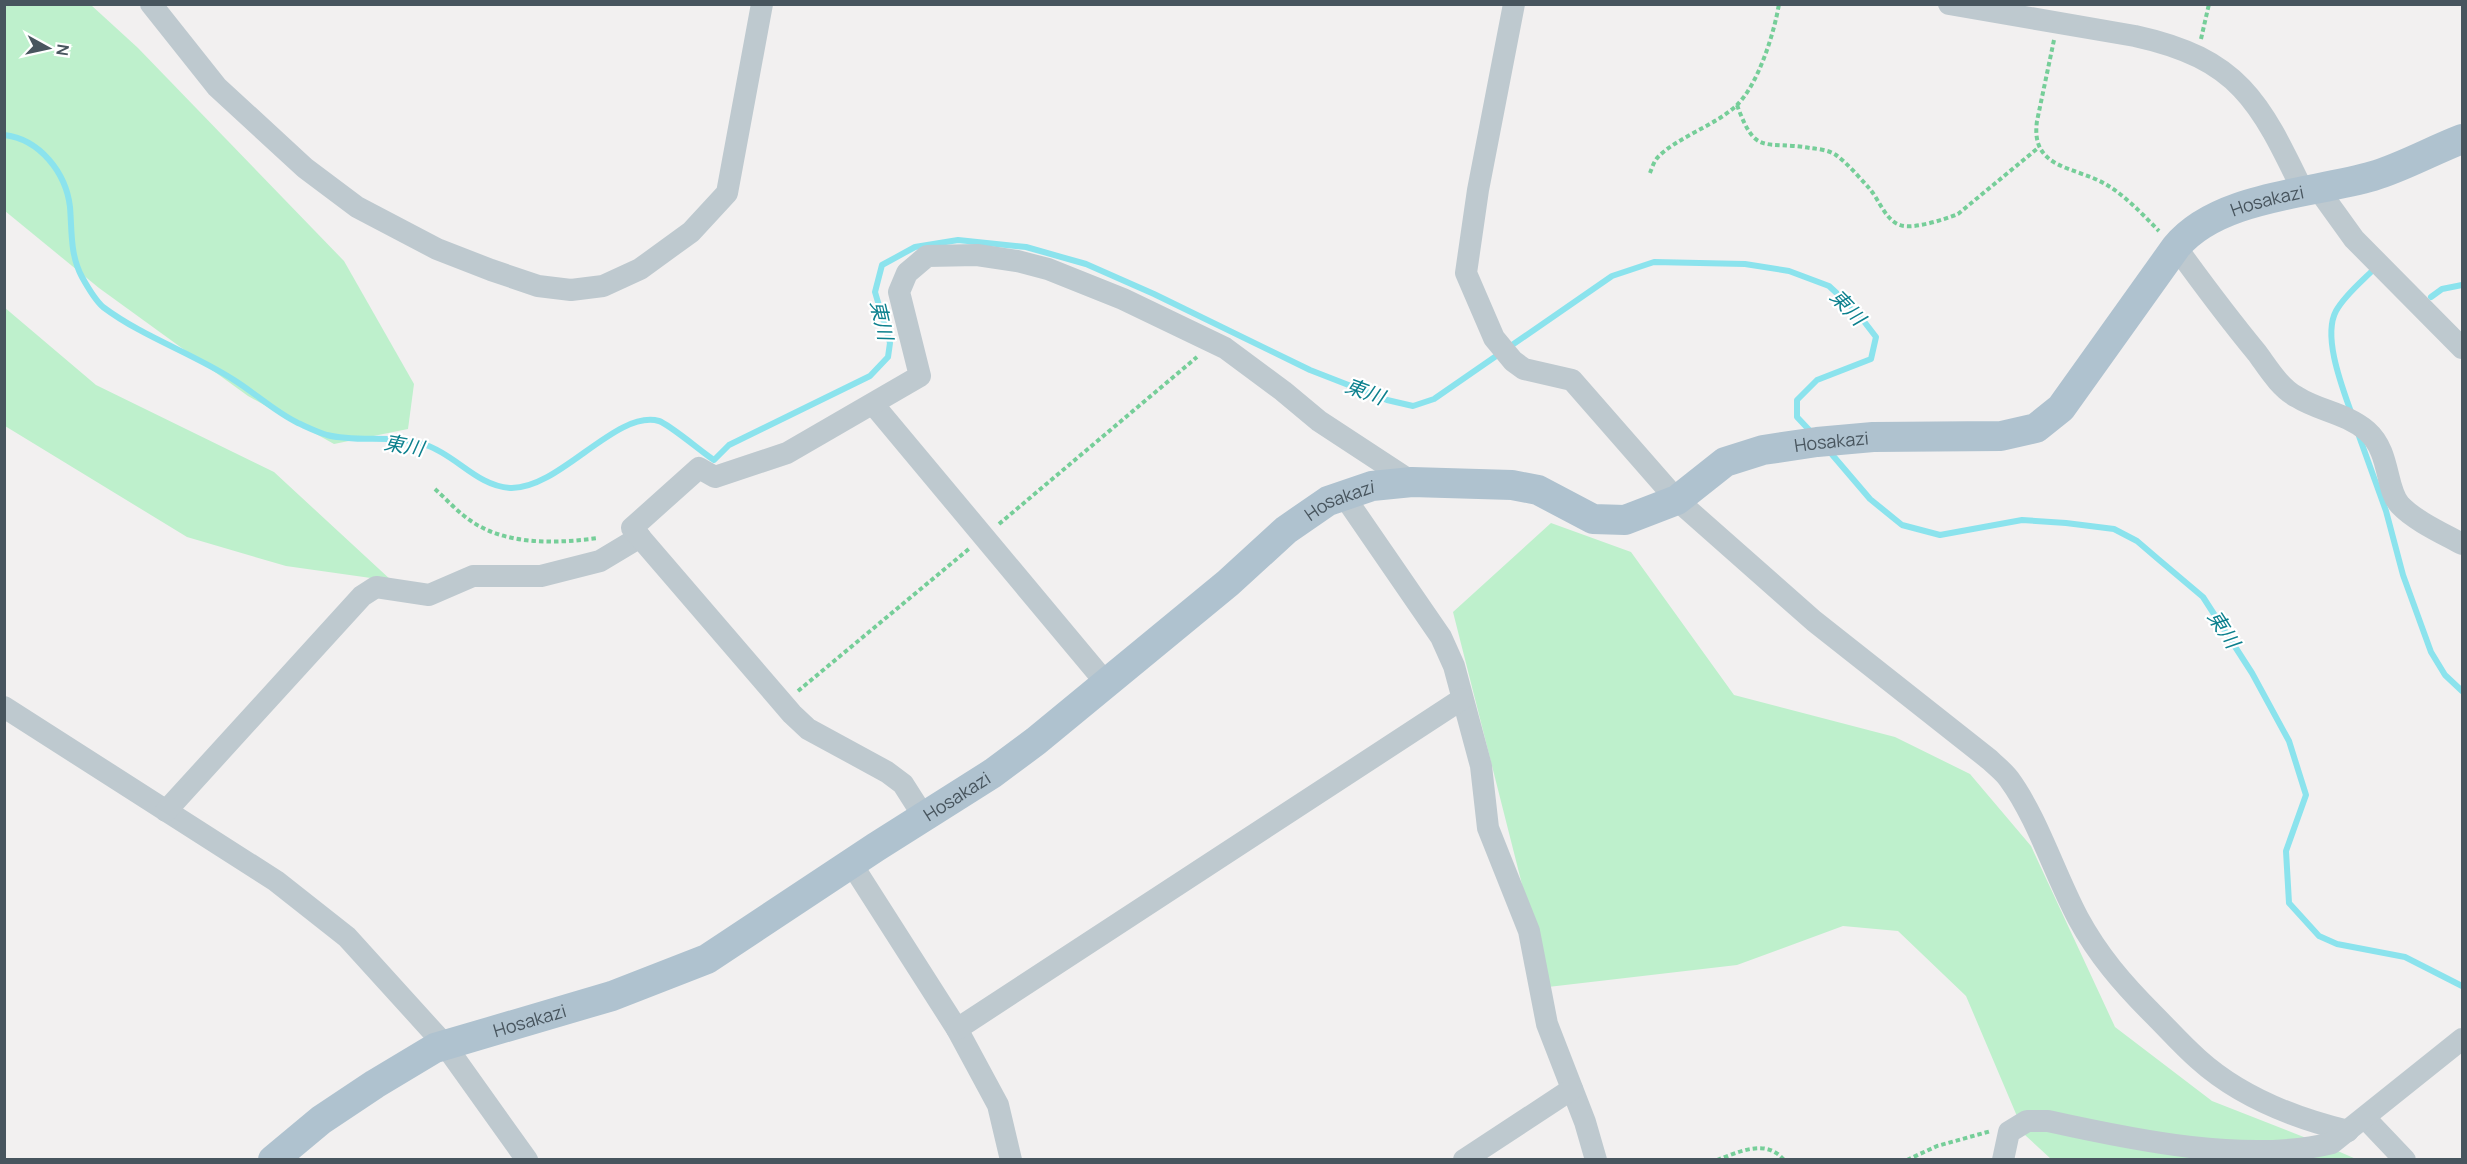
<svg xmlns="http://www.w3.org/2000/svg" width="2467" height="1164" font-family="Manrope,'Noto Sans JP',sans-serif">
<rect width="100%" height="100%" fill="#f2f0f0"/>
<g fill="#bef0cc">
<polygon points="4,5 91,5 138,48 344,261 414,384 408,429 334,444 248,396 99,288 5,211"/>
<polygon points="4,307 96,385 274,472 392,581 286,566 187,537 5,426"/>
<polygon points="1551,523 1631,552 1734,695 1895,737 1970,774 2031,846 2115,1027 2212,1101 2324,1145 2356,1159 2051,1159 2025,1135 1966,996 1898,931 1843,926 1737,965 1548,987 1453,612"/>
</g>
<g fill="none" stroke-linecap="round" stroke-linejoin="round">
<g stroke="#8be3ed" stroke-width="6">
<path d="M4,135c36,4 62,38 66,72 2,24 0,48 12,70 5,9 13,23 21,30 40,30 89,46 131,73 21,13 41,32 64,43 9,4 19,9 29,12 30,8 69,-1 99,10 30,10 51,41 84,43 49,2 106,-79 149,-67 10,3 44,32 55,39l15,-15 141,-69 18,-19 2,-14 -15,-51 7,-27 33,-18 43,-7 68,7 60,17 68,30 156,76 77,30 26,6 21,-7 178,-123 42,-14 91,2 44,7 40,15 27,25 20,26 -5,22 -54,21 -20,20v17l15,16"/>
<polyline points="2431,297 2442,289 2462,285"/>
<path d="M2352,415c-9,-26 -30,-78 -16,-104 8,-15 25,-29 37,-41"/>
<polyline points="2359,436 2386,511 2403,575 2431,652 2445,675 2462,691"/>
<polyline points="1829,451 1870,499 1902,525 1940,535 2022,520 2066,523 2114,529 2137,541 2158,559 2203,597 2252,673 2289,741 2306,795 2286,851 2289,903 2319,936 2337,944 2405,957 2462,986"/>
</g>
<g stroke="#76ce99" stroke-width="4" stroke-dasharray="4.5 3" stroke-linecap="butt">
<polyline points="2201,39 2209,4"/>
<path d="M2054,40l-17,81c-7,49 39,45 70,64 20,12 36,30 52,46"/>
<path d="M1737,105c19,52 26,35 73,43 8,1 19,2 26,7 11,8 23,22 33,33 10,11 16,32 31,37 12,5 46,-6 58,-11l80,-66"/>
<path d="M1650,173c2,-5 4,-12 8,-16 18,-19 56,-31 78,-51 22,-21 38,-72 43,-102"/>
<path d="M435,489c9,8 18,18 28,26 37,31 90,29 135,23"/>
<polyline points="999,524 1197,357"/>
<polyline points="798,691 970,548"/>
<path d="M1717,1160c22,-8 49,-22 67,0"/>
<polyline points="1907,1160 1937,1146 1991,1131"/>
</g>
<g stroke="#bec9cf" stroke-width="22">
<polyline points="151,4 217,87 305,168 357,207 437,249 491,270 538,286 571,290 603,286 640,269 691,232 727,193 762,4"/>
<path d="M1514,4l-36,186 -12,83 28,65 19,23 11,8 48,11 105,120 137,121 176,139c6,6 14,12 19,19 28,38 46,96 69,139 20,37 45,66 75,96 15,15 29,31 45,45 42,38 96,59 150,72"/>
<path d="M1949,4l186,32c105,23 125,66 169,157"/>
<polyline points="2318,189 2354,239 2462,348"/>
<path d="M2176,247c26,36 53,72 81,106 11,15 23,35 40,44 22,14 49,16 70,34 24,21 18,58 33,74 15,16 44,29 62,39"/>
<polyline points="873,404 1106,683"/>
<polyline points="1344,496 1441,637 1454,666 1481,766 1488,828 1529,931 1547,1024 1585,1122 1596,1160"/>
<polyline points="4,707 276,881 347,937 445,1045 527,1160"/>
<polyline points="166,811 362,596 376,587 429,595 473,576 541,576 600,561 640,537"/>
<polyline points="924,817 903,784 887,772 808,729 792,714 632,528 699,468 715,477 787,453 920,376 899,292 907,273 927,256 977,255 1017,261 1048,269 1123,299 1225,348 1283,391 1319,421 1412,482"/>
<polyline points="851,863 957,1029 998,1105 1011,1160"/>
<polyline points="957,1029 1462,699"/>
<polyline points="2365,1118 2405,1160"/>
<polyline points="1464,1160 1572,1089"/>
<path d="M2003,1160l6,-28 18,-11h21c86,19 200,43 284,22l130,-104"/>
</g>
<path stroke="#afc2cf" stroke-width="30" id="s1" d="M273,1160l48,-40 54,-36 60,-36 177,-52 95,-37 169,-112 117,-74 43,-32 192,-158 58,-53 42,-29 44,-15 40,-4 100,3 26,5 55,29 32,1 52,-20 48,-38 38,-12 54,-8 56,-5 128,-1 35,-8 25,-20 115,-161c42,-51 135,-53 197,-71 30,-9 60,-26 89,-37"/>
</g>
<g text-anchor="middle" dominant-baseline="central" stroke-width="4.5" stroke-linejoin="round" paint-order="stroke">
<g font-size="18" fill="#48555e" stroke="#fff">
<text stroke="none"><textPath href="#s1" startOffset="2330">Hosakazi</textPath></text>
<text stroke="none"><textPath href="#s1" startOffset="1790">Hosakazi</textPath></text>
<text stroke="none"><textPath href="#s1" startOffset="1268">Hosakazi</textPath></text>
<text stroke="none"><textPath href="#s1" startOffset="782">Hosakazi</textPath></text>
<text stroke="none"><textPath href="#s1" startOffset="296">Hosakazi</textPath></text>
</g>
<g font-size="20" font-style="italic" fill="#0c808e" stroke="#fff">
<text transform="translate(1848 307) rotate(46)">東川</text>
<text transform="translate(882 320) rotate(77)">東川</text>
<text transform="translate(1365 391) rotate(20)">東川</text>
<text transform="translate(404 445) rotate(10)">東川</text>
<text transform="translate(2224 629) rotate(57)">東川</text>
</g>
</g>
<rect width="2467" height="1164" fill="none" stroke="#48555e" stroke-width="12"/>
<g transform="translate(48 48) rotate(98)" stroke="#ffffff" stroke-width="4.5" paint-order="stroke">
<path d="M0-4.5L10 22L0 15L-10 22Z" fill="#48555e"/>
<text y="-9" font-size="16" font-weight="bold" text-anchor="middle" fill="#48555e">N</text>
</g>
</svg>
